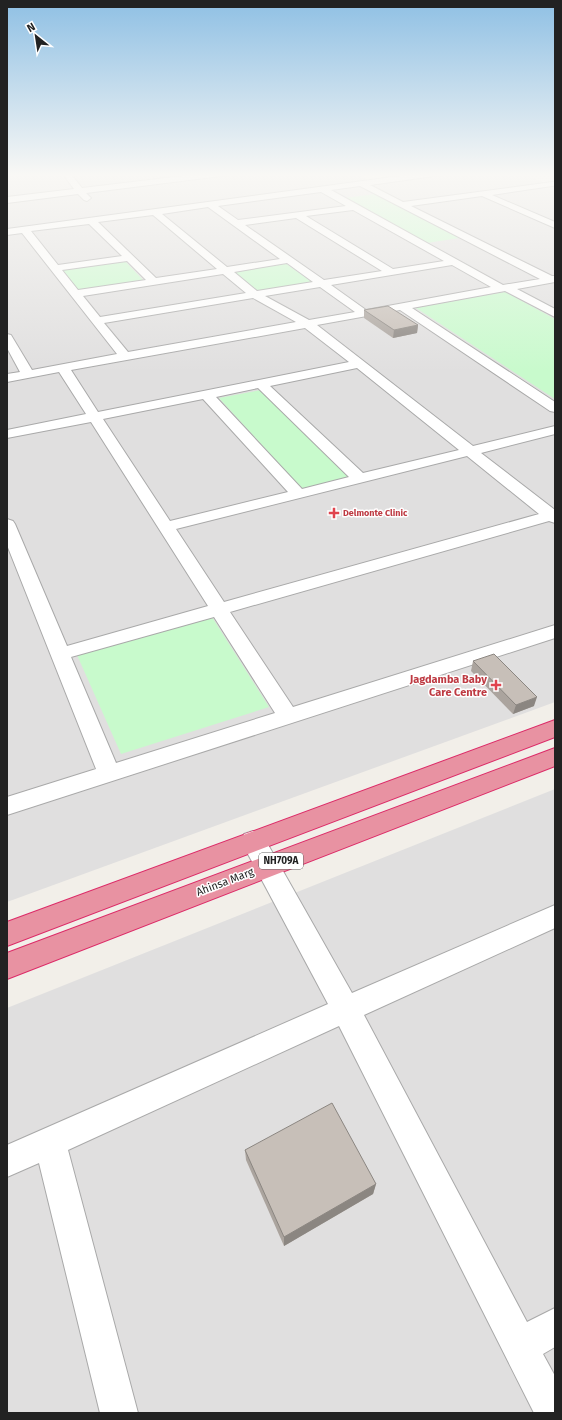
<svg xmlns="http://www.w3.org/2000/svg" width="562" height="1420" font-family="'Fira Sans',sans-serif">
<rect width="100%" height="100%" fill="#f2efe9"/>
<g fill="#e0dfdf">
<polygon points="7,173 520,173 555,187 555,702 7,902"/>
<polygon points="555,789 555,1413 7,1413 7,1008"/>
</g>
<polygon fill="#ffffe5" points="355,173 431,173 371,181"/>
<g fill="#c8facc">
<polygon points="375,194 459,238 427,243 345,198"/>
<polygon points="124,260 144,281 79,291 62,269"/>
<polygon points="285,263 312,282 258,291 233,272"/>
<polygon points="505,292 555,319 555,399 416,308"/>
<polygon points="261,390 349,477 302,489 219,398"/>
<polygon points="212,617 269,707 121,754 77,655"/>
</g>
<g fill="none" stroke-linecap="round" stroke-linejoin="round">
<defs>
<g id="street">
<polygon points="62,173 70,173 82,188 208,173 233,173 229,175 86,193 91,198 87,201 84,200 78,194 7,203 7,197 74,189"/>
<path d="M422,173h23l-4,2 -71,10 33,17 149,-20h3v4h-3l-60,9 63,27v6l-73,-32 -71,10 141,70h3v6l-38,7 38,20v8l-50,-26 -93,17 143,94v10l-5,-1 -150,-101 -83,15 156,121 82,-20v8l-74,19 74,57v13l-6,-2 -319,91 63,95 262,-82v13l-548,177v-18l89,-28 -89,-224v-26l6,2 2,3 52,122 141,-40 -117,-184 -84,16v-8l79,-16 -27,-42 -52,10v-8l13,-2 -13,-24v-14l4,1 21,35 85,-16 -95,-121 -15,2v-6zM360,186l180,93 -37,6 -172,-95zM321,192l25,14 -108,14 -20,-14zM208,207l72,52 -53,8 -65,-53zM353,210l91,51 -51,8 -87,-53zM153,215l64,54 -61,9 -58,-56zM296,218l86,53 -58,9 -79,-55zM89,224l33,32 -64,9 -27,-34zM127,261l19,19 -68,10 -16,-20zM287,263l26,19 -56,9 -23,-19zM452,265l39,22 -125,23 -35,-25zM223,274l23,19 -146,24 -17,-21zM320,287l35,25 -46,8 -44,-24zM253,298l43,24 -168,30 -24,-29zM305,328l44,34 -251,50 -27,-42zM357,368l102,82 -96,23 -93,-87zM258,388l91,89 -47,12 -86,-92zM203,399l85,93 -118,29 -67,-102zM467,456l72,58 -315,88 -48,-73zM214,617l61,96 -159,50 -45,-106z"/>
<polygon points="253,831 262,834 352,993 555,905 555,928 364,1015 527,1322 555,1308 555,1347 543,1354 555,1376 555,1413 534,1413 339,1026 68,1150 138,1413 100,1413 39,1163 7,1177 7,1145 328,1004 241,841 244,834"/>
</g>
<g id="highway">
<polygon points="555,720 555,737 7,946 7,922"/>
<polygon points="555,748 555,766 7,979 7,953"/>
</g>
</defs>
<use href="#street" stroke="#a9a9a9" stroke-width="2"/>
<use href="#highway" stroke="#dc2a67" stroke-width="2"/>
<use href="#street" fill="#fff" fill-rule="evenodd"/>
<use href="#highway" fill="#e892a2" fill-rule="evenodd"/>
</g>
<g fill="#aba49e">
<polygon points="364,310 418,325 417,333 393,338 364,318"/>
<polygon points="473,661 534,706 513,714 471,671"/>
<polygon points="245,1150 376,1184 373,1194 284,1246 246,1160"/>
</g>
<g fill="#8b8681">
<polygon points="418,325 417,333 393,338 394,330"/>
<polygon points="537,697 534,706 513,714 516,705"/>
<polygon points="376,1184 373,1194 284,1246 284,1237"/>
</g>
<g fill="#c7bfb8" stroke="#8b8681">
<polygon points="388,306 418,325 394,330 364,310"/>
<polygon points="494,654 537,697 516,705 473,661"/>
<polygon points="332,1103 376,1184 284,1237 245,1150"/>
</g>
<linearGradient id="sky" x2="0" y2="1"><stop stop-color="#8fc0e4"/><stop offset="0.47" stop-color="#f9f8f5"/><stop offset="1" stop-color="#f9f8f5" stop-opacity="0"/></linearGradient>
<rect width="562" height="372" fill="url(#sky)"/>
<g fill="#e0444e" stroke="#fff" stroke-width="1.5">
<path d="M332 507h4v4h4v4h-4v4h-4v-4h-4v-4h4z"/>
<path d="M494 679h4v4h4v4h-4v4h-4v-4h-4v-4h4z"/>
</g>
<g text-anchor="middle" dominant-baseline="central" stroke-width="3" stroke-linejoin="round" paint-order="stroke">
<g font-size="9" font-weight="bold" fill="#be3a42" stroke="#fff" text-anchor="start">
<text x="343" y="513">Delmonte Clinic</text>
</g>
<rect fill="#fff" stroke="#646464" stroke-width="1" x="259" y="853" width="44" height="16" rx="3"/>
<g font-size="10" font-weight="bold" fill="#222">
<text x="281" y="861">NH709A</text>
</g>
<g font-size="11" font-weight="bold" fill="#be3a42" stroke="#fff" text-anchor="end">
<text x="487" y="679">Jagdamba Baby<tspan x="487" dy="13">Care Centre</tspan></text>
</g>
<g font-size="11" fill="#222" stroke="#fff">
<text transform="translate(225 882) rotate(-21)">Ahinsa Marg</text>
</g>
</g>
<rect width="562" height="1420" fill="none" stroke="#222222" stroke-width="16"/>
<g transform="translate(36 36) rotate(330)" stroke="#ffffff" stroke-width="3" paint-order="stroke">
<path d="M0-3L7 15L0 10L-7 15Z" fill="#222222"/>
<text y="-6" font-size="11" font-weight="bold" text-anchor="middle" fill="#222222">N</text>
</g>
</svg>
